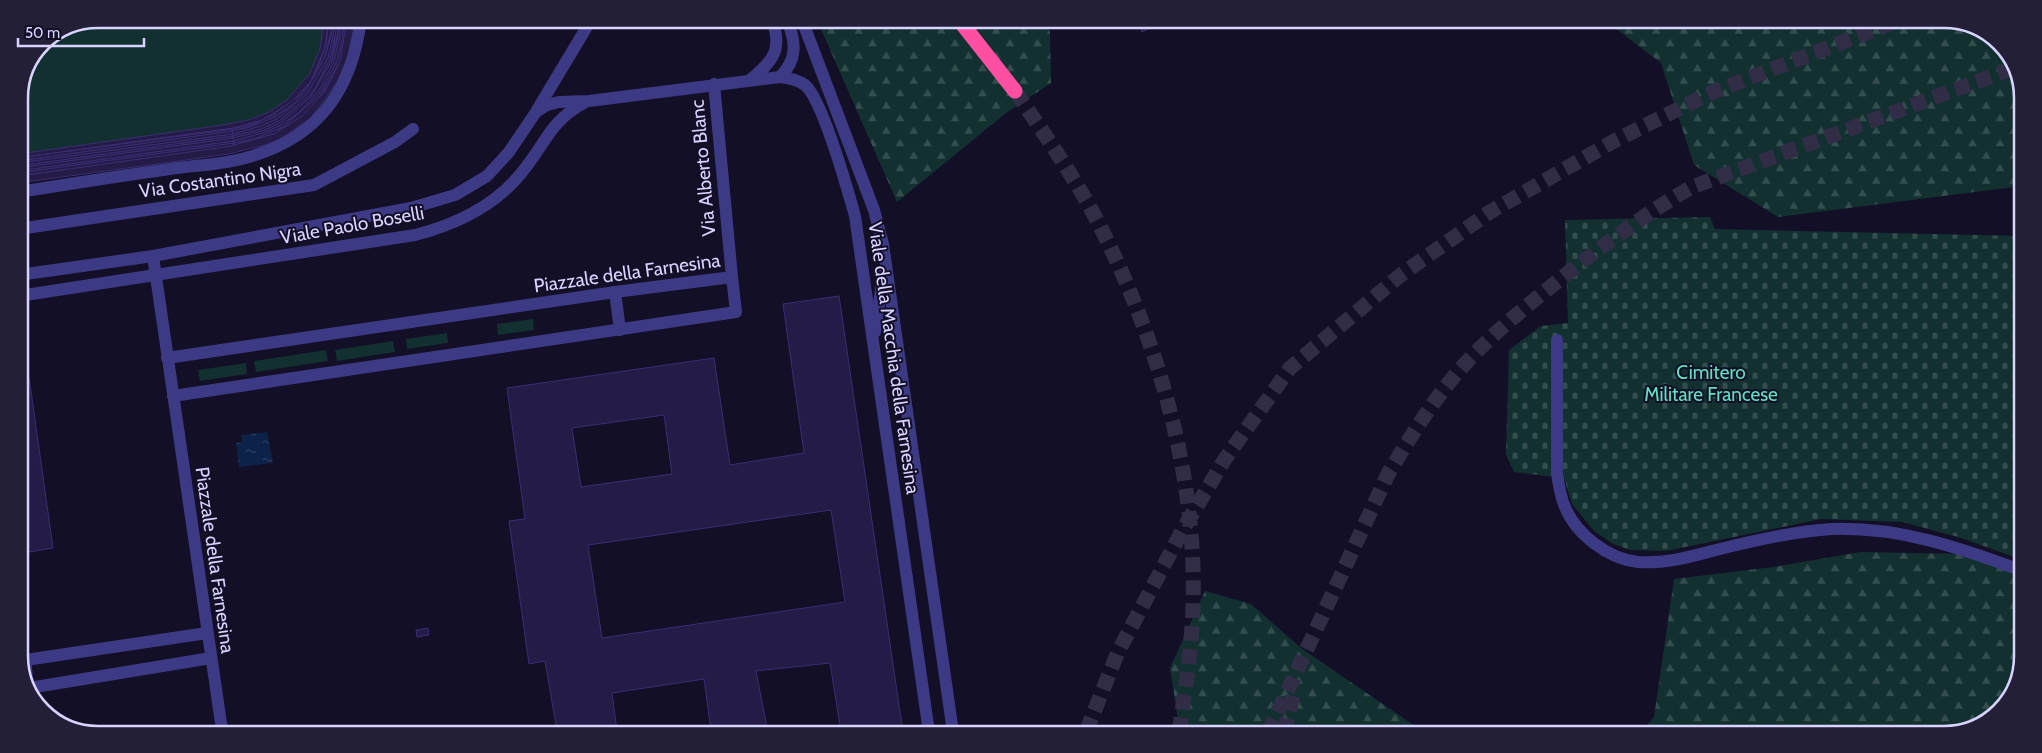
<svg xmlns="http://www.w3.org/2000/svg" width="2042" height="753" font-family="Cabin,sans-serif">
<defs>
<pattern id="forest-firs" width="22" height="20" patternUnits="userSpaceOnUse" patternTransform="scale(1.25)"><rect width="22" height="20" fill="#12302f"/><path d="M5 1l3.5 6h-7zM16 11l3.5 6h-7z" fill="#344d4e"/></pattern>
<pattern id="cemetery-stones" width="16" height="16" patternUnits="userSpaceOnUse" patternTransform="scale(1.25)"><rect width="16" height="16" fill="#12302f"/><path d="M2 7V4a2 2 0 0 1 4 0v3zM10 15v-3a2 2 0 0 1 4 0v3z" fill="#344d4e"/></pattern>
<pattern id="water-ripples" width="26" height="14" patternUnits="userSpaceOnUse" patternTransform="scale(1.25)"><rect width="26" height="14" fill="#0c2248"/><path d="M2 4q2-2 4 0t4 0M15 11q2-2 4 0t4 0" fill="none" stroke="#2f4163"/></pattern>
</defs>
<rect width="100%" height="100%" fill="#130f26"/>
<g fill="#12302f">
<path d="M97,19h256c0,16 -6,30 -10,45 -26,86 -109,89 -184,100 -47,6 -93,13 -140,19v-91l23,-50z"/>
<polygon points="533,319 534,330 498,335 497,324"/>
<polygon points="447,333 448,343 407,349 406,339"/>
<polygon points="393,341 395,352 337,361 335,350"/>
<polygon points="326,350 328,361 256,372 254,361"/>
<polygon points="246,363 247,374 200,381 198,370"/>
</g>
<g fill="url(#forest-firs)">
<polygon points="817,20 1045,21 1050,32 1051,83 1006,113 897,202"/>
<polygon points="1607,22 1970,23 2007,49 2023,92 2022,186 1778,217 1694,165 1661,63"/>
<polygon points="1860,552 1965,554 2020,577 2019,681 1989,721 1945,734 1639,734 1654,717 1674,579 1773,567"/>
<polygon points="1205,591 1251,604 1301,648 1425,733 1180,733 1170,668"/>
</g>
<polygon fill="url(#cemetery-stones)" points="1710,217 1715,229 2022,236 2020,559 1958,537 1902,522 1821,519 1666,551 1631,550 1613,544 1594,531 1572,504 1564,478 1514,472 1506,455 1509,350 1541,326 1568,323 1565,220"/>
<polygon fill="url(#water-ripples)" points="267,432 273,463 239,467 236,443 242,442 241,435"/>
<g fill="#241b47" stroke="#3b2d73" fill-rule="evenodd">
<polygon points="324,19 329,19 329,22 326,45 311,81 293,101 263,120 234,128 19,158 19,154 223,125 248,120 267,113 287,100 310,73 320,49"/>
<polygon points="329,19 347,19 343,49 336,71 325,91 309,110 274,134 234,145 19,176 19,158 234,128 263,120 293,101 311,81 324,53"/>
<polygon points="329,19 332,19 332,27 325,57 305,92 292,105 267,121 232,131 232,129 256,123 271,116 299,96 311,81 320,62 326,45"/>
<polygon points="332,19 334,19 333,37 328,58 307,94 277,119 261,126 233,134 232,131 250,127 275,117 292,105 305,92 325,57 331,36"/>
<polygon points="334,19 337,19 337,27 330,59 316,87 309,96 279,121 261,129 233,136 233,134 261,126 277,119 307,94 328,58 333,37"/>
<polygon points="337,19 339,19 339,27 332,60 311,97 280,123 262,131 233,138 233,136 261,129 279,121 309,96 316,87 330,59 334,47"/>
<polygon points="339,19 341,19 340,37 334,61 320,89 312,99 298,113 281,125 263,133 234,141 233,138 262,131 280,123 311,97 332,60 338,37"/>
<polygon points="341,19 343,19 343,38 337,61 322,90 314,100 283,127 254,139 234,143 234,141 263,133 281,125 298,113 312,99 320,89 334,61 340,37"/>
<polygon points="343,19 347,19 347,28 340,61 318,100 301,117 274,134 234,145 234,143 254,139 283,127 314,100 322,90 337,61 343,38"/>
<polygon points="347,19 353,19 353,31 348,58 337,82 311,118 282,138 265,145 229,154 19,183 19,176 234,145 274,134 302,116 325,91 340,61"/>
<polygon points="1138,21 1164,21 1142,32"/>
<polygon points="232,129 232,131 19,161 19,158"/>
<polygon points="232,131 233,134 19,163 19,161"/>
<polygon points="233,134 233,136 19,166 19,163"/>
<polygon points="233,136 233,138 19,168 19,166"/>
<polygon points="233,138 234,141 19,171 19,168"/>
<polygon points="234,141 234,143 19,173 19,171"/>
<polygon points="234,143 232,146 19,176 19,173"/>
<path d="M839,296l64,436h-62l-11,-69 -74,8 12,61 -57,-1 -7,-52 -92,14 5,38h-60l-12,-70 -16,3 -20,-143 16,-2 -18,-131 207,-30 16,107 74,-12 -21,-149zM664,415l8,59 -91,13 -9,-59zM831,510l14,92 -243,36 -14,-93z"/>
<polygon points="29,377 53,548 23,553 19,517 27,516 19,456 19,378"/>
<polygon points="24,496 27,516 19,517 19,497"/>
<polygon points="428,628 429,635 417,637 416,630"/>
</g>
<g fill="none" stroke-linecap="round" stroke-linejoin="round">
<g stroke="#312d47" stroke-width="15" stroke-dasharray="15 8" stroke-linecap="butt">
<path d="M1015,91c30,44 61,88 85,135 58,115 97,249 93,379 -1,43 -8,85 -14,128"/>
<polyline points="1086,732 1118,652 1182,531 1225,459 1290,368 1402,274 1490,212 1614,141 1713,92 1892,23"/>
<path d="M1268,733l120,-259c23,-38 46,-76 76,-109 30,-33 65,-61 100,-89 41,-32 82,-63 128,-89l322,-119"/>
<polyline points="1284,733 1293,696"/>
</g>
<g stroke="#3d3a85" stroke-width="12">
<polyline points="802,20 874,210 883,244 953,732"/>
<path d="M780,77c18,-18 16,-35 7,-57"/>
<path d="M750,80c23,-19 33,-30 22,-60"/>
<polyline points="714,84 732,277"/>
<polyline points="537,110 591,20"/>
<path d="M19,192c50,-8 100,-16 151,-23 25,-4 54,-4 79,-12 70,-20 103,-67 112,-138"/>
<polyline points="19,229 314,185 395,142 413,129"/>
<polyline points="153,256 222,730"/>
<path d="M19,275l134,-19 258,-48 44,-13 32,-19 22,-24 27,-40 11,-7 12,-3 30,-1 191,-24c9,1 18,3 25,8 17,14 43,106 50,131l74,516"/>
<polyline points="615,292 620,330"/>
<path d="M19,296l396,-61c43,-11 84,-31 111,-68 21,-27 26,-47 58,-64"/>
<polyline points="875,332 883,275"/>
<path d="M1557,340v134c2,11 3,22 8,33 11,27 43,52 73,55 28,2 55,-6 82,-13 36,-9 75,-18 112,-20 67,-2 126,18 188,41"/>
<polyline points="167,358 615,292 732,277 736,312 173,396"/>
<polyline points="25,660 28,686"/>
<polyline points="19,661 207,633"/>
<polyline points="29,688 211,658"/>
</g>
<polyline stroke="#ff4fa3" stroke-width="15" points="960,21 1015,91"/>
</g>
<g text-anchor="middle" dominant-baseline="central" stroke-width="4" stroke-linejoin="round" paint-order="stroke">
<g font-size="19" fill="#d9d4ff" stroke="#130f26">
<text transform="translate(703 168) rotate(-95)">Via Alberto Blanc</text>
<text transform="translate(220 180) rotate(-8)">Via Costantino Nigra</text>
<text transform="translate(352 225) rotate(-10)">Viale Paolo Boselli</text>
<text transform="translate(627 273) rotate(-8)">Piazzale della Farnesina</text>
<text transform="translate(894 358) rotate(82)">Viale della Macchia della Farnesina</text>
<text transform="translate(215 560) rotate(82)">Piazzale della Farnesina</text>
</g>
<g font-size="19" fill="#5fe0c0" stroke="#130f26">
<text x="1711" y="372">Cimitero<tspan x="1711" dy="22">Militare Francese</tspan></text>
</g>
</g>
<path d="M0 0H2042V753H0ZM98 28H1944A70 70 0 0 1 2014 98V656A70 70 0 0 1 1944 726H98A70 70 0 0 1 28 656V98A70 70 0 0 1 98 28Z" fill="#231f37" fill-rule="evenodd"/>
<path fill="none" stroke="#d9d4ff" stroke-width="2.5" d="M98 28H1944A70 70 0 0 1 2014 98V656A70 70 0 0 1 1944 726H98A70 70 0 0 1 28 656V98A70 70 0 0 1 98 28Z"/>
<path d="M18 38v8h126v-8" fill="none" stroke="#d9d4ff" stroke-width="2.5"/>
<text x="25" y="38" font-size="15" fill="#d9d4ff" stroke="#130f26" stroke-width="4" paint-order="stroke">50 m</text>
</svg>
